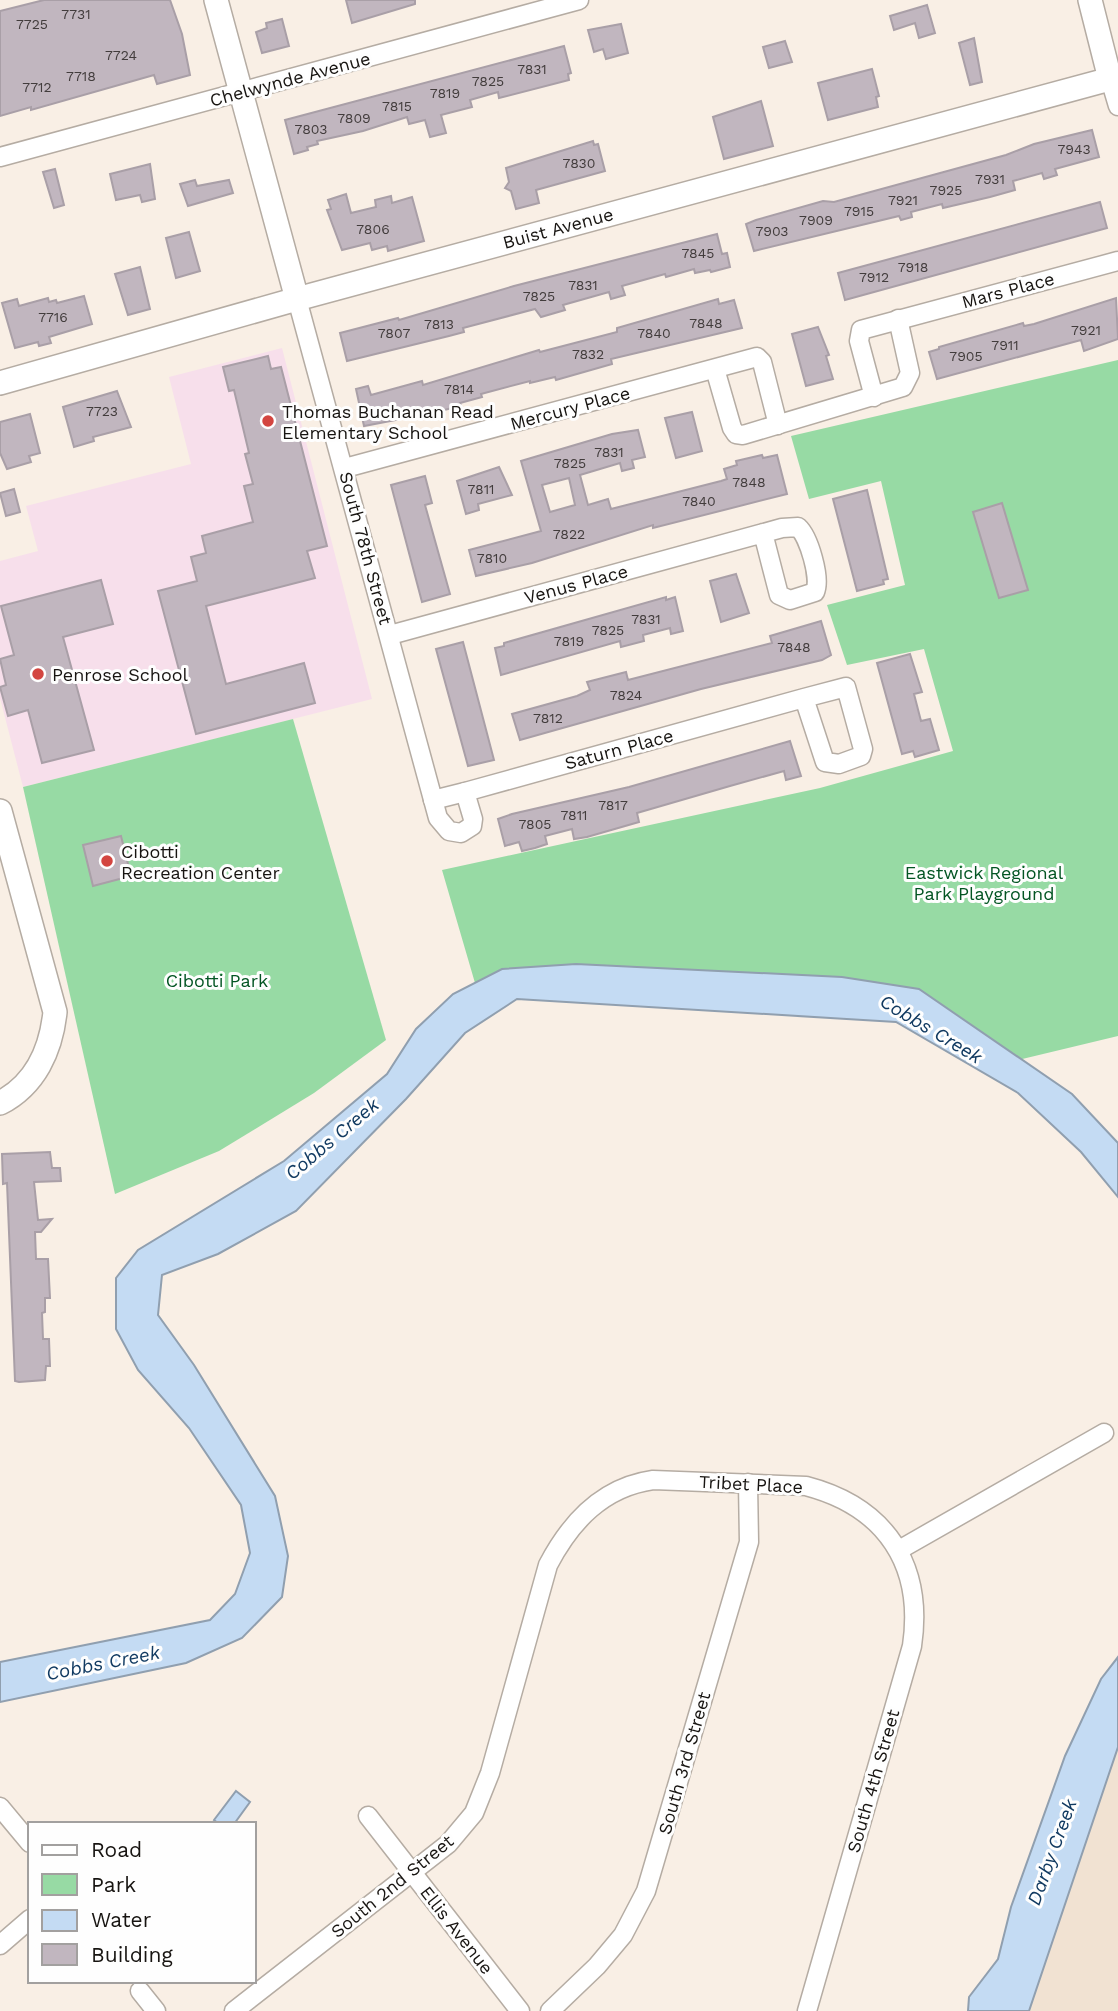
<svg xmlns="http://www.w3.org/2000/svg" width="1118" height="2011" font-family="'Work Sans',sans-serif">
<rect width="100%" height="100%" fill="#f9efe5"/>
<polygon fill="#f1e2d2" points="1118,1697 1118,2011 994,2011"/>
<polygon fill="#f7dfeb" points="282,348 372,699 23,787 0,698 0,561 38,551 26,506 191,464 169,377"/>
<g fill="#97daa4">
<polygon points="1118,360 1118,1036 1010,1062 893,987 475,983 442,870 820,788 953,751 924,649 847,665 827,605 905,585 881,481 809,499 791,436"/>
<polygon points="293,719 386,1040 314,1093 219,1151 115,1194 23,787"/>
</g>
<g fill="#c4dbf3" stroke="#909faf" stroke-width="2">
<polygon points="576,964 842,977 919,989 1072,1094 1118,1143 1118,1197 1081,1152 1018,1093 896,1022 517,999 465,1033 406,1099 296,1211 218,1254 162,1275 158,1315 194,1365 275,1496 288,1556 282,1597 242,1638 186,1663 0,1702 0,1662 210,1620 235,1594 250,1553 241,1505 189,1428 138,1370 116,1329 116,1278 138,1250 284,1161 387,1074 416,1029 453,994 502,969"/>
<polygon points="1118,1657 1118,1747 1029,2011 968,2011 969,1997 998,1959 1011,1907 1065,1756 1101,1679"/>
<polygon points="236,1791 250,1802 234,1824 219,1824 214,1820"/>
</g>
<g fill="#c1b6bf" stroke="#a99fa7" stroke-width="2" fill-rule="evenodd">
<polygon points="44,0 170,0 182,34 190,75 157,84 154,75 31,110 31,107 0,116 0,11"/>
<polygon points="346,0 415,0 415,4 352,23"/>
<polygon points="927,5 935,33 919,38 915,23 894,30 890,16"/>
<polygon points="282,19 289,46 262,53 256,32 267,28 266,23"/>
<polygon points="621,24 628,53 606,59 603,49 594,52 588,30"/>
<polygon points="974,38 982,82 970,85 959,43"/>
<polygon points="785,41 792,62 769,68 763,47"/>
<polygon points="564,46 571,73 568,74 569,80 499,98 498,92 470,100 472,107 441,115 446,133 430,137 425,120 409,124 407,117 363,131 317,141 318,144 307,147 308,150 294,154 285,120"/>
<polygon points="872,69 879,96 876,97 878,107 828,120 818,83"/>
<polygon points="761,101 773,146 724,159 713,117"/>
<polygon points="1092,130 1099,157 1055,169 1057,175 1044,179 1042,173 1013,181 1015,190 990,197 943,208 942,204 911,212 912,217 901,220 899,216 754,251 746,224 756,220 823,201 834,202 1006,155 1034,144"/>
<polygon points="593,141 594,145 598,144 605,171 536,190 539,203 516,209 511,191 505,188 509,182 506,168"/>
<polygon points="150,164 155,199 142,202 140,195 116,200 110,174"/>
<polygon points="55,169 64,205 54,208 43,172"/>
<polygon points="195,180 197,186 229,180 233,193 188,206 180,184"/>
<polygon points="346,194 351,213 376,207 375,200 391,196 392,203 412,197 424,241 388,251 387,246 372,250 370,243 342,250 327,210 331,209 328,200"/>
<polygon points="1100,202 1107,228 845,300 838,273"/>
<polygon points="189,232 200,271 176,278 166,238"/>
<polygon points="717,234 722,254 727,253 730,267 711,272 710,270 695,273 694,269 666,277 665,274 622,286 625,295 611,299 609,292 563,305 565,310 541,317 535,309 463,328 464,332 449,336 347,361 340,333 398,318 399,320 514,286"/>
<polygon points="140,267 150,309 128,315 115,274"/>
<polygon points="84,296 92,324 49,337 51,343 39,346 38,342 15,348 2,303 17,299 19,306 48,298 49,302 56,300 57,303"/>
<polygon points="1116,298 1118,339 1084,351 1081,340 937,379 929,352 939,349 939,347 1023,323 1024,326 1034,324"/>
<polygon points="718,299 719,304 734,300 742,328 611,359 612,364 556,380 555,377 530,383 530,381 481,394 482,397 460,403 461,406 427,414 364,426 356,389 368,386 371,395 422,381 423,385 539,350 540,352 617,332 617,328"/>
<polygon points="818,327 829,355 826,356 833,379 806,386 792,334"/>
<polygon points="268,356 271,369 281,367 327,546 307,551 315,578 206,606 226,684 304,663 315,703 196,734 158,591 197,581 191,557 206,553 202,536 253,522 244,486 253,484 245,454 249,453 234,390 229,391 223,367"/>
<polygon points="117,391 131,427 93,437 94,441 74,447 63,407"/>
<polygon points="692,412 702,451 676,458 665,418"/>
<polygon points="30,414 40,453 29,456 31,462 7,469 0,453 0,422"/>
<path d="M638,430l7,27 -13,3 2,8 -12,3 -2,-8 -40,12 8,30 20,-6 3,10 110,-28 6,-2 -3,-10 13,-4 -1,-4 26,-6 1,3 14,-3 10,39 -134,34v-3l-121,38 -56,13 -7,-26 72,-19 -20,-70 91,-27zM569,478l6,27 -25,7 -8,-27z"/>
<polygon points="499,467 512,495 478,504 479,510 466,514 457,481"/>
<polygon points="425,476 432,503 425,505 450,594 422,602 391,485"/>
<polygon points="14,489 20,512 6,516 0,493"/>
<polygon points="867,490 888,579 883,580 884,584 857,591 833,499"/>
<polygon points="1002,503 1028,590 999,598 973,512"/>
<polygon points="736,574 749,613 721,622 710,581"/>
<polygon points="101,580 113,624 63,637 94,750 42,763 28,710 8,716 0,687 6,685 0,659 14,655 1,606"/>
<polygon points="666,597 666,600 675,597 683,631 671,634 670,628 643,635 644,641 621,647 620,641 501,675 495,648 504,646 504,643"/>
<polygon points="821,621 831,655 822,660 701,689 520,740 512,714 577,696 590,690 587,682 626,672 628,680 772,643 770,636"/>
<polygon points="463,642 494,760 468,766 436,649"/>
<polygon points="910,654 922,692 914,694 921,721 930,719 939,750 915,757 913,751 902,754 877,663"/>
<polygon points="790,741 801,776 786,780 784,771 730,786 637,813 639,822 587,837 574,839 572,829 545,836 547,844 535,848 522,851 519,842 505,846 498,819 512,814 629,787"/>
<polygon points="121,836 131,876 93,886 83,845"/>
<polygon points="50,1152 52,1168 60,1168 61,1181 34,1182 38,1220 52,1219 41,1232 35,1232 36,1259 48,1259 50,1298 45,1298 45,1312 42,1313 43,1339 49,1339 50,1366 46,1366 45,1380 19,1382 15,1381 7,1183 3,1184 2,1154"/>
</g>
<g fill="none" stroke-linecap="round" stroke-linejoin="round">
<defs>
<g id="minor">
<polyline points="1118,76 1110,79 1118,106"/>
<polyline points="0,157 579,0"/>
<polyline points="297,299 438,818 449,831 461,833 472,826 473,819 465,792"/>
<polyline points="715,369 732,428 736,434 743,435 903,387 910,373 898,319"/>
<polyline points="874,397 859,341 861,330 1118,261"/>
<polyline points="345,468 757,357 762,362 778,425"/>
<path d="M390,635l392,-107 16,-1c11,10 23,51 17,65l-25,8 -11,-5 -16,-62"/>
<polyline points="433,800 465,792 804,698 846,687 863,749 861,756 839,764 825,762 804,698"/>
<polyline points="899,1550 1104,1433"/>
<polyline points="0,1807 30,1843"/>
<polyline points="368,1816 520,2011"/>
<polyline points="0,1945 30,1919"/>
<polyline points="140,1991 156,2011"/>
<path d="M234,2011l214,-167 26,-31 16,-40 58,-208c23,-44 55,-78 105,-85l153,6c80,21 118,79 106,160l-105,365"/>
<polyline points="550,2011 597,1966 623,1935 646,1891 749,1542 748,1483"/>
</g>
<g id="tertiary">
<polyline points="216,0 297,299"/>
<polyline points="0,383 297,299 1110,79 1090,0"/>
<path d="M0,811l55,201c-4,38 -20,73 -55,91"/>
</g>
</defs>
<use href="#minor" stroke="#b5aca3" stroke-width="21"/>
<use href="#tertiary" stroke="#b5aca3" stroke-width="26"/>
<use href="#minor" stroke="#fff" stroke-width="18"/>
<use href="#tertiary" stroke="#fff" stroke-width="23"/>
</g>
<g fill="#d34540" stroke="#fefefe" stroke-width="2.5">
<circle cx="268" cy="421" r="7"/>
<circle cx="38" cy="674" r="7"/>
<circle cx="107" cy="861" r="7"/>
</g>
<g text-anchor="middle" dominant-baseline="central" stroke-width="6" stroke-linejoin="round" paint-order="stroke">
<g font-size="14" fill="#423c3c">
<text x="76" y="14">7731</text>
<text x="32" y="24">7725</text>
<text x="121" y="55">7724</text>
<text x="532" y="69">7831</text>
<text x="81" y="76">7718</text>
<text x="488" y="81">7825</text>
<text x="37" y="87">7712</text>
<text x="445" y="93">7819</text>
<text x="397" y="106">7815</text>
<text x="354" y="118">7809</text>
<text x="311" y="129">7803</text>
<text x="1074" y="149">7943</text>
<text x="579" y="163">7830</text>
<text x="990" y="179">7931</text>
<text x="946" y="190">7925</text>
<text x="903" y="200">7921</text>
<text x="859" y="211">7915</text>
<text x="816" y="220">7909</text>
<text x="373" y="229">7806</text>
<text x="772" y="231">7903</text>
<text x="698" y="253">7845</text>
<text x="913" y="267">7918</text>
<text x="874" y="277">7912</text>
<text x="583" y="285">7831</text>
<text x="539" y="296">7825</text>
<text x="53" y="317">7716</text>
<text x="706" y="323">7848</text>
<text x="439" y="324">7813</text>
<text x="1086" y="330">7921</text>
<text x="394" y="333">7807</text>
<text x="654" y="333">7840</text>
<text x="1005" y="345">7911</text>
<text x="588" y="354">7832</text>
<text x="966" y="356">7905</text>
<text x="459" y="389">7814</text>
<text x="102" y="411">7723</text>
<text x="609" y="452">7831</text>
<text x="570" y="463">7825</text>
<text x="749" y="482">7848</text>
<text x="481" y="489">7811</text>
<text x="699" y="501">7840</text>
<text x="569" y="534">7822</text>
<text x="492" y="558">7810</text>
<text x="646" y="619">7831</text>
<text x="608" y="630">7825</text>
<text x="569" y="641">7819</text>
<text x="794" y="647">7848</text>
<text x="626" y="695">7824</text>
<text x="548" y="718">7812</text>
<text x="613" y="805">7817</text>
<text x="574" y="815">7811</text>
<text x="535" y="824">7805</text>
</g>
<g font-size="18" fill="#171411" stroke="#fefefe">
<text transform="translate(290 79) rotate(-15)">Chelwynde Avenue</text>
<text transform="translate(558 228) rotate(-15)">Buist Avenue</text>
<text transform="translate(1008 290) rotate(-15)">Mars Place</text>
<text transform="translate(570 408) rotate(-15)">Mercury Place</text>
<text transform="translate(366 548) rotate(75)">South 78th Street</text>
<text transform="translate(576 584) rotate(-15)">Venus Place</text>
<text transform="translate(619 749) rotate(-15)">Saturn Place</text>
<text transform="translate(751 1484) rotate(3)">Tribet Place</text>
<text transform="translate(684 1763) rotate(-74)">South 3rd Street</text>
<text transform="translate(873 1781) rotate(-74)">South 4th Street</text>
<text transform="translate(392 1886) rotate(-39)">South 2nd Street</text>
<text transform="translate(457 1930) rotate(52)">Ellis Avenue</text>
</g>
<g font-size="18" fill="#171411" stroke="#fefefe" text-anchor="start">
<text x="282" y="411">Thomas Buchanan Read<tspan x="282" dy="21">Elementary School</tspan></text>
<text x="52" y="674">Penrose School</text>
<text x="121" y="851">Cibotti<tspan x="121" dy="21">Recreation Center</tspan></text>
</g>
<g font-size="18" fill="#035523" stroke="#fefefe">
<text x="984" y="872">Eastwick Regional<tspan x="984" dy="21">Park Playground</tspan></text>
<text x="217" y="980">Cibotti Park</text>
</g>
<g font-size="19" font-style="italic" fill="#113a61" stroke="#fefefe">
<text transform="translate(931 1029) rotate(31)">Cobbs Creek</text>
<text transform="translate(332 1139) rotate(-40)">Cobbs Creek</text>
<text transform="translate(103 1663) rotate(-11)">Cobbs Creek</text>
<text transform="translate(1052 1852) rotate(-70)">Darby Creek</text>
</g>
</g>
<rect x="28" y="1822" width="228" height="161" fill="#fefefe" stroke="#a2a09f" stroke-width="2"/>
<rect x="42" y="1845" width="35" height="10" fill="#ffffff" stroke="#a2a09f" stroke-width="2"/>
<text x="91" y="1857" font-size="21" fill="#171411">Road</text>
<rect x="42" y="1874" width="35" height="21" fill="#97daa4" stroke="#a2a09f" stroke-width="2"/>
<text x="91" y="1892" font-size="21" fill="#171411">Park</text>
<rect x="42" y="1910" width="35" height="21" fill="#c4dbf3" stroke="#a2a09f" stroke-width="2"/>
<text x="91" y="1927" font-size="21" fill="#171411">Water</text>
<rect x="42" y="1944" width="35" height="21" fill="#c1b6bf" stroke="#a2a09f" stroke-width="2"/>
<text x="91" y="1962" font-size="21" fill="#171411">Building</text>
</svg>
